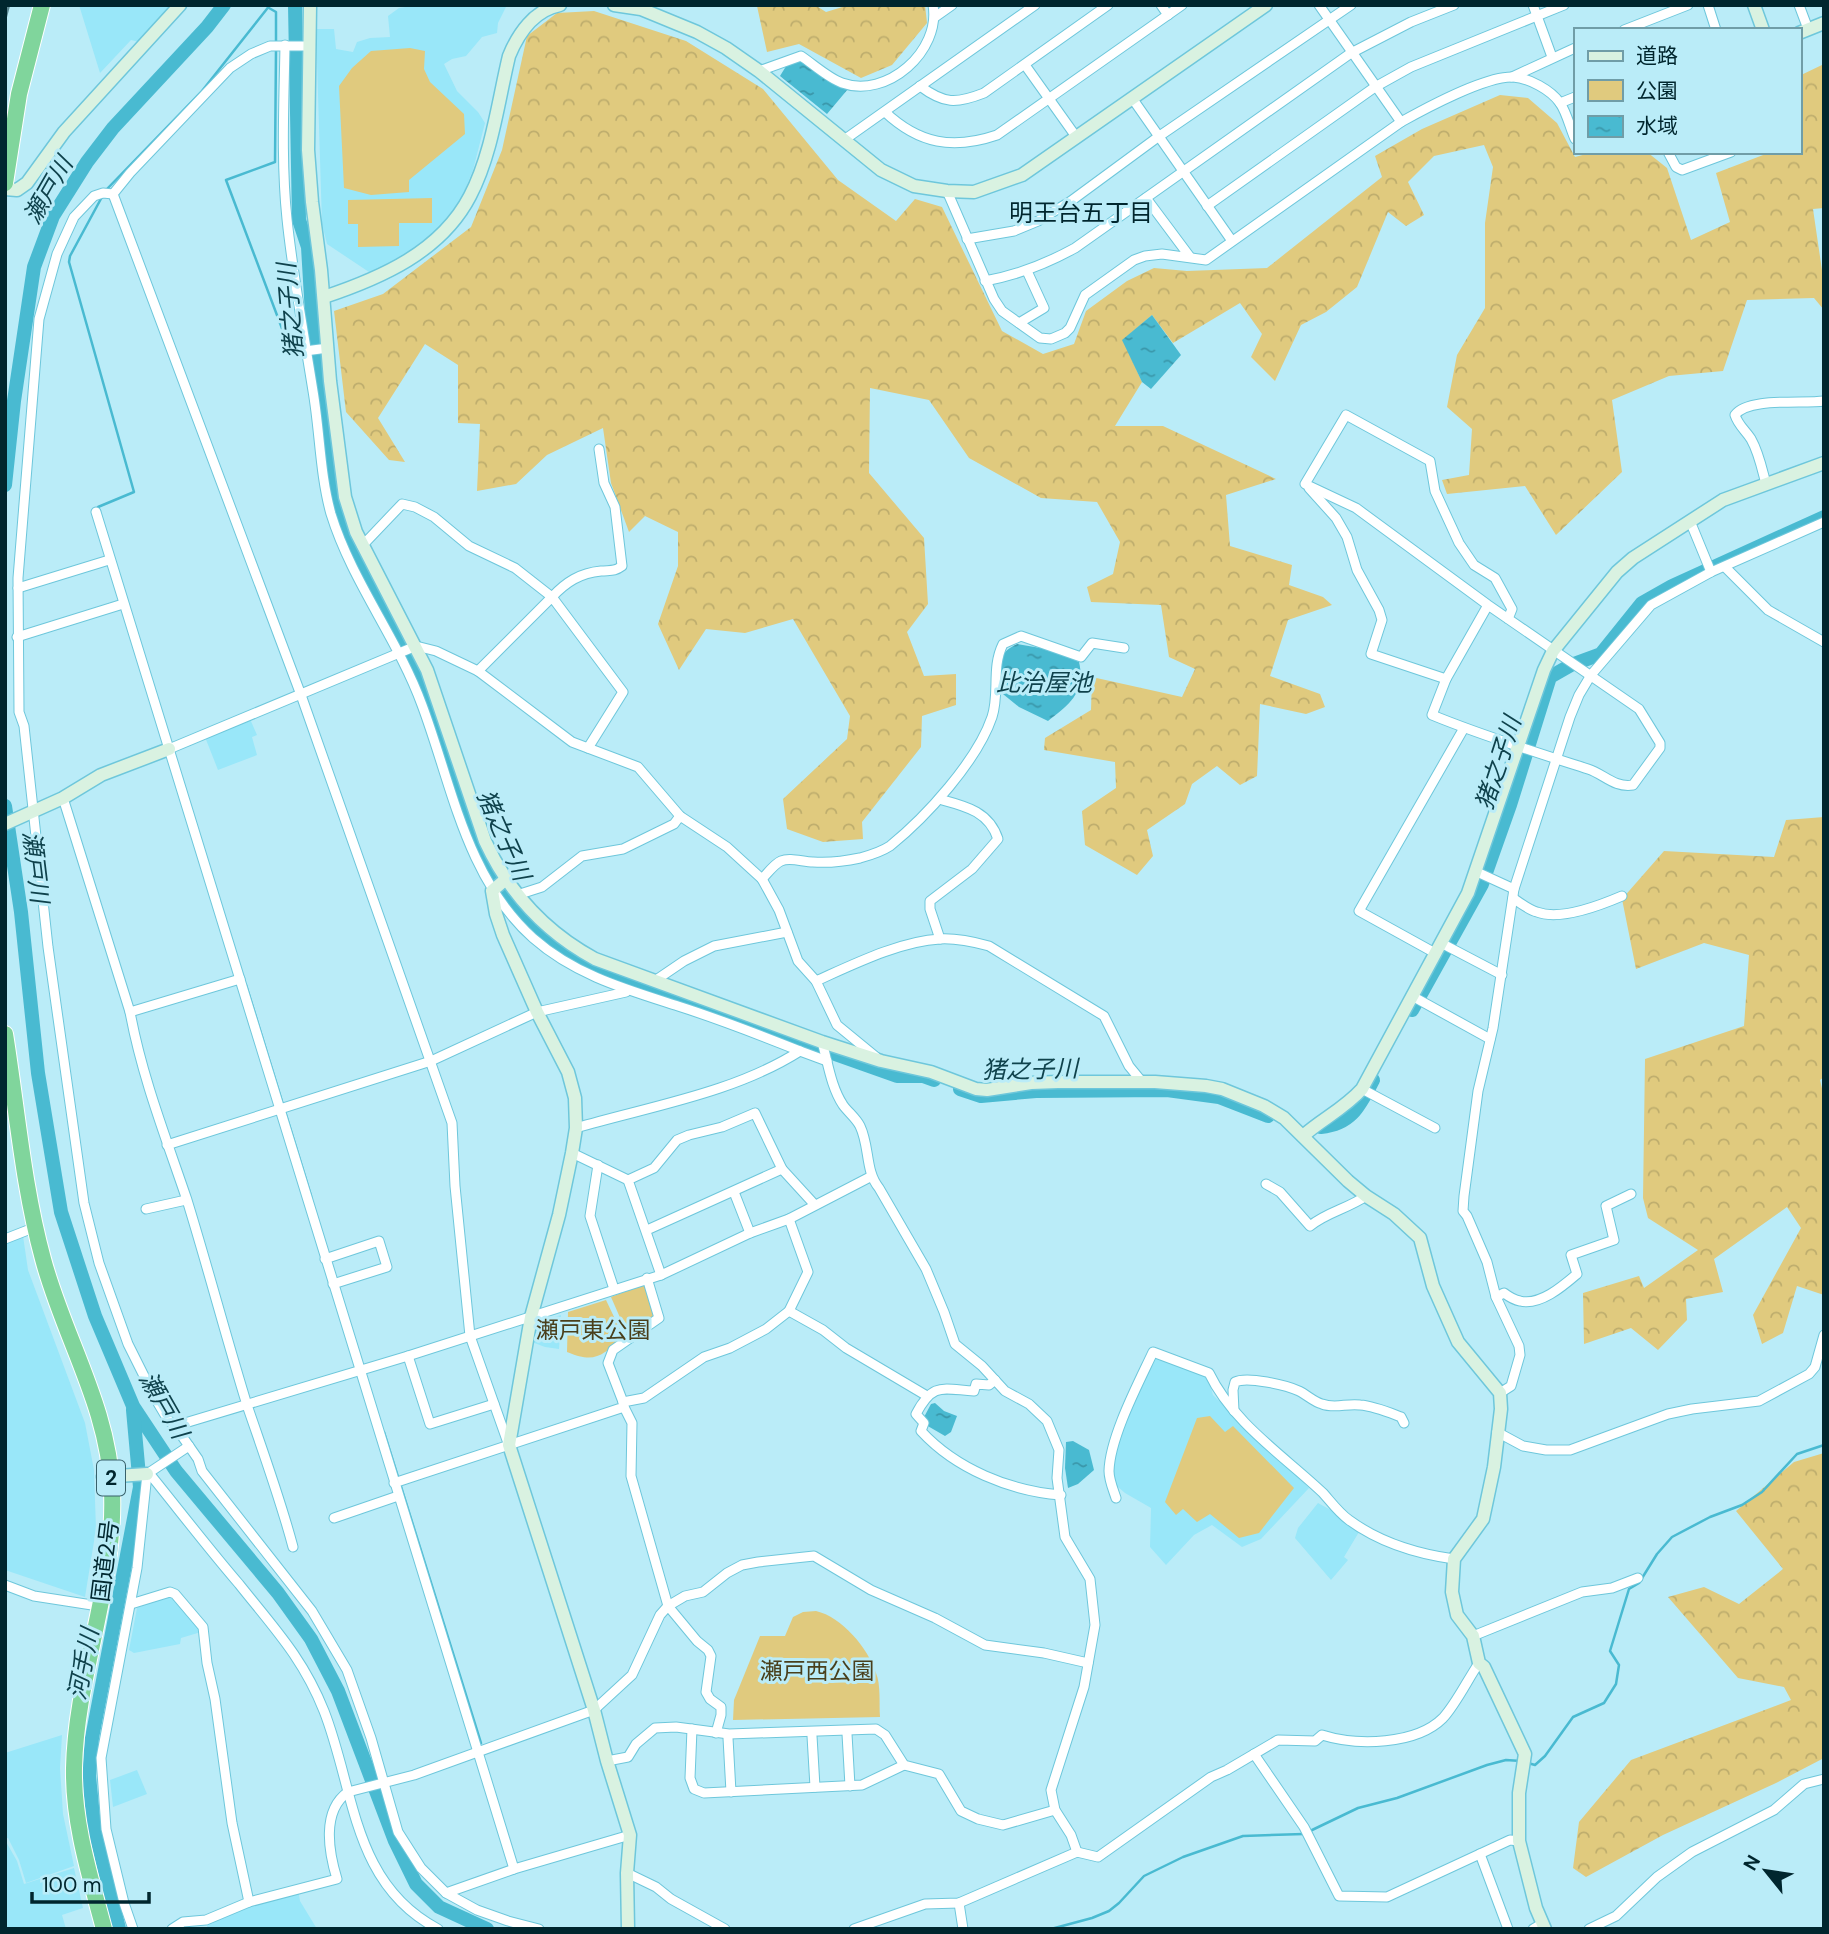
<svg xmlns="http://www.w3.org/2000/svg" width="1829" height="1934" font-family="'DM Sans','Noto Sans JP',sans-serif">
<defs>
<pattern id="forest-crowns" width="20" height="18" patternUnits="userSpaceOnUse" patternTransform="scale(1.75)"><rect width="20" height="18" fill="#e0ca7e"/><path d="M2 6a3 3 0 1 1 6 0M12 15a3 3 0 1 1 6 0" fill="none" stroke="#bead6d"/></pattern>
<pattern id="water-ripples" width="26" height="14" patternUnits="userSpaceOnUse" patternTransform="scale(1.75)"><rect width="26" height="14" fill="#49bad1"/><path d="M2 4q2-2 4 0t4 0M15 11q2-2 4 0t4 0" fill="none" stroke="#3a97aa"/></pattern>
</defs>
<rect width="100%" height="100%" fill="#baecf8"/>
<g fill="#99e7f9">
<polygon points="79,5 172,5 139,42 131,40 100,73"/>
<polygon points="418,5 507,5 498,23 497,33 482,37 466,56 452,59 444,64 457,91 478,112 485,123 473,170 462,197 441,227 416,250 372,274 327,244 322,224 316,29 334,29 336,49 353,52 357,42 370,38 390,37 388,16 399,8"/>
<polygon points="250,719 257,735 252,737 257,755 218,770 205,737"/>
<polygon points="22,1229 28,1270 85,1423 94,1470 96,1529 85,1597 5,1570 5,1237"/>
<polygon points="561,1315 559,1349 545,1347 529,1341 532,1323"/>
<polygon points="1154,1357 1208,1377 1213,1395 1309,1488 1261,1539 1242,1547 1212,1525 1194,1535 1166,1565 1150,1547 1151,1508 1125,1493 1111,1481 1111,1460 1152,1359"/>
<polygon points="1318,1503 1362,1527 1344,1557 1348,1560 1331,1580 1295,1538 1298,1528"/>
<polygon points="171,1595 201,1632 181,1638 180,1644 134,1653 129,1650 137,1608"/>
<polygon points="62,1735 60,1768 63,1814 74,1866 26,1883 19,1860 8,1838 5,1838 5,1753"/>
<polygon points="137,1770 147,1794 113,1807 110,1780"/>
<polygon points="5,1840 17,1861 24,1884 74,1868 83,1908 62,1915 66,1929 5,1929"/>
<polygon points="298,1889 300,1901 317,1929 208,1929 206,1923 250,1904"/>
</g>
<g fill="url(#forest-crowns)">
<polygon points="815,5 826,12 849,5 925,5 927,23 892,65 861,78 799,44 767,52 757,6"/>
<polygon points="594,11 686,41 763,89 838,180 896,221 915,199 942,207 1002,331 1043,354 1074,344 1086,311 1127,281 1154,268 1187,271 1267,268 1382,177 1375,156 1422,129 1500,95 1528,98 1557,123 1575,157 1594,152 1647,152 1667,168 1691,240 1730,222 1716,173 1771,152 1799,152 1799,76 1824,64 1824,208 1813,209 1824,284 1824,310 1814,298 1747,300 1723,371 1669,376 1612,400 1622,472 1556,535 1525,486 1447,494 1442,480 1469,475 1472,429 1447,407 1457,355 1485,308 1485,223 1493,167 1484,145 1434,156 1408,182 1424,215 1406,226 1388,212 1357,287 1326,312 1301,325 1275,381 1251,357 1262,334 1240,303 1173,343 1152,315 1123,340 1142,382 1115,426 1163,426 1276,479 1226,495 1230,546 1292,565 1289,585 1323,597 1332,605 1288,620 1270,676 1320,694 1325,707 1306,714 1260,704 1257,776 1240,785 1217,766 1192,784 1185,804 1147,830 1153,856 1137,875 1085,845 1082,811 1116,788 1115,762 1044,750 1045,738 1091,710 1092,677 1182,697 1195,669 1169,657 1161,605 1091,602 1087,587 1113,574 1120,542 1097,502 1041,498 969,458 929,400 870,388 869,473 924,538 928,604 907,632 924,676 956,674 956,705 922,716 921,747 862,822 863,839 823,842 787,829 783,799 847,739 850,716 793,619 745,633 706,629 679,670 658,624 678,566 678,532 645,516 629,532 611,483 603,428 547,455 516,484 477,491 480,424 458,423 458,365 425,344 378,418 405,462 389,460 346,412 334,311 383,294 471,227 502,150 527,36 557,13"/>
<polygon points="1824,817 1824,1077 1820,1080 1824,1097 1824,1295 1797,1286 1783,1333 1762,1344 1753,1315 1801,1228 1787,1207 1714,1259 1723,1292 1686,1299 1687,1320 1658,1350 1631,1328 1584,1344 1583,1293 1639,1276 1644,1288 1698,1250 1648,1218 1643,1198 1645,1059 1744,1026 1749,955 1704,943 1636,969 1622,899 1664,851 1774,857 1786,820"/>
<polygon points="1824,1453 1824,1758 1776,1783 1663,1835 1586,1877 1573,1868 1579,1822 1631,1760 1791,1700 1784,1687 1738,1678 1668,1597 1704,1587 1739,1604 1783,1569 1736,1511 1794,1462"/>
</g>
<g fill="#e0ca7e">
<polygon points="410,48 425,51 424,69 430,82 464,114 465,134 409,180 409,192 371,195 344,188 339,86 352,68 371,51"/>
<polygon points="432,198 432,223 399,223 399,246 358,247 358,224 348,224 348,200"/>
<polygon points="647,1283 655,1318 628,1336 611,1297"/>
<path d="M606,1300l18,38c-23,17 -28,26 -57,14l1,-40z"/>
<polygon points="1210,1416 1225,1432 1233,1426 1294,1488 1259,1533 1239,1538 1210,1514 1197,1522 1183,1509 1176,1515 1165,1502 1197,1418"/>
<path d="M816,1611c26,6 52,37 60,62 5,12 3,31 4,44l-147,3 1,-20 26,-64h25l8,-19 10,-5z"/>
</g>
<g fill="url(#water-ripples)">
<polygon points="801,61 835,85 848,89 827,114 780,76 788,63"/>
<polygon points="1152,315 1181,355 1151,389 1142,382 1122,340"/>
<path d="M1017,644l35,6 27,12c7,30 -9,42 -31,59l-29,-14 -21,-17c2,-22 -3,-36 19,-46z"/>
<polygon points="935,1403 944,1411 957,1416 951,1432 945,1436 926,1425 923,1419 931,1404"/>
<polygon points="1073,1441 1089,1450 1094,1470 1078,1484 1068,1488 1065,1468 1066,1442"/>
</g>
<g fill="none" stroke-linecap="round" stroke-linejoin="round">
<g stroke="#49bad1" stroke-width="2.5">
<polyline points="269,8 276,12 276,43"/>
<polyline points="276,49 275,162 226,180 289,347"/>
<polyline points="106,190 202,91 270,5"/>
<polyline points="100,511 98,507 134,492 69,262 70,256 103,195"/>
<polyline points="246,985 311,1196"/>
<polyline points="384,1432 481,1743"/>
<polyline points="1528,1763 1535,1765 1545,1756 1573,1717 1604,1703 1616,1684 1619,1665 1610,1651 1629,1589 1639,1583 1657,1554 1672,1537 1710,1517 1742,1505 1762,1492 1797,1454 1824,1445"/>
<polyline points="1310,1831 1358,1808 1397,1798 1487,1765 1506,1760 1521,1761"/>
<polyline points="1051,1929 1092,1918 1109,1911 1119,1903 1144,1876 1183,1857 1243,1836 1304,1834"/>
</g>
<g stroke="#49bad1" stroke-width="14">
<polyline points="295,5 299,220 308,247 314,348 336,489 345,529 428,697 474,834 490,871 512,905 569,956 609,974 897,1076 923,1076 934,1080"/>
<polyline points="5,485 14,401 34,267 53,216 87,162 113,128 207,27 224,5"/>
<polyline points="5,806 21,912 38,1073 61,1212 95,1316 133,1406 176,1471 278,1593 311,1639 338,1691 395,1841 416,1884 439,1907 487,1929"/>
<polyline points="1412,1010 1482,884 1510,805 1550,677 1571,665 1601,654 1642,603 1672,586 1824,517"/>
<polyline points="960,1089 981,1096 1036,1091 1167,1090 1219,1097 1268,1116"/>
<path d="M1321,1127c31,-3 39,-22 52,-47"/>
<polyline points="119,1929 94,1826 89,1776 92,1738 140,1487 133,1410"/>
</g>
<defs>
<g id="street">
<polyline points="1161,5 1168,15"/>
<polyline points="1319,5 1401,122"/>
<polyline points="1533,5 1552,57"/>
<polyline points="1708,5 1716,30"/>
<polyline points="1799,5 1808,29"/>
<polyline points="935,17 952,5"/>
<polyline points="1624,30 1688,5"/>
<path d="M285,45c-1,58 -4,117 2,174 6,58 17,115 26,172 7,41 7,84 18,123 21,68 67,125 91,191 30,80 44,173 111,233 42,37 92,51 145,68 41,13 82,29 122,45"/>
<polyline points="1025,65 1077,138"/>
<path d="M759,71l42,-15c12,8 27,22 41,27 45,16 99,-32 91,-78"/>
<polyline points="1512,77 1575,48"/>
<path d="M920,86c24,18 36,18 64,7l124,-88"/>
<polyline points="1132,98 1232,241"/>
<polyline points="1560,103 1575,97"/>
<path d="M885,112c34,32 68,38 112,23l185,-130"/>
<polyline points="844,140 1035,5"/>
<polyline points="1668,152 1676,167 1682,170 1731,152"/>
<path d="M947,191l47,108 8,12 38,27 11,1 14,-6 5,-5 15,-33 49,-35 11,-4 17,-2 44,6 195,-138c25,-14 85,-46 112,-45 16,1 38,13 47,26 7,10 10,25 15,36"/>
<polyline points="113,194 301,695 452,1123 455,1186 470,1336 508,1443"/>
<polyline points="113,194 103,193 94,196 74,217 57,254 39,319 18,578 19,712 24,726 48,947 84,1203 99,1263 128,1344 155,1398 168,1420 175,1426"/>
<polyline points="113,194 130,173 230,68 251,54 270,46 309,46"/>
<polyline points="1146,198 1190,257"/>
<polyline points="1207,206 1375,87 1411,67 1564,5"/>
<polyline points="967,239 1014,231 1038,221 1071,201 1158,137 1351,5"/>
<path d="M985,281c33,-6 61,-17 90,-33l276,-195 60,-31 43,-17"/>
<polyline points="1019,323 1044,308 1027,271"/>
<polyline points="305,351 328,348"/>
<path d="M1766,484c-4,-15 -7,-31 -15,-45 -5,-8 -13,-14 -16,-24 13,-18 67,-11 89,-14"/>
<polyline points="1309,488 1336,518 1347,537 1357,570 1379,610 1382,620 1371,654 1446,679"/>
<polyline points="96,512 514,1869"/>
<polyline points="1690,521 1711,572"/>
<path d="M362,546l40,-42 13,3 19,10 35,29 46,22 37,29c14,-15 28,-24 49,-26 9,-1 13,1 21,-5l-7,-59 -11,-24 -5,-34"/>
<polyline points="1725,567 1768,610 1824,642"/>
<polyline points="18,588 109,560"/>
<path d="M1488,605l-42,74 -14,36c51,21 103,37 156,54 16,5 26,19 45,16l27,-37v-5l-21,-34 -151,-104 -132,-97 -51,-24 41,-69 84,46 5,30 24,52 15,22 21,13 17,31 -4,10"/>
<polyline points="17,637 123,604"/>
<polyline points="478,671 552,597 623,692 588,748"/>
<polyline points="169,749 416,646 436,651 478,671 572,742 638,767 680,816 727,847 762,879 779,910 798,961 816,981 837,1025 876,1057"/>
<path d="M63,798l67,214c12,65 36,126 57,188 21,68 39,137 60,205 16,47 33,93 46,142"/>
<path d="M939,799c26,7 50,12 59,40l-26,30 -42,32v8l10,30"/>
<polyline points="1477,872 1514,889"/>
<path d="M762,879c5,-5 12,-15 19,-18 9,-4 22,1 32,1 14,1 33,-1 47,-4 11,-3 21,-6 30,-12 36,-29 87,-85 102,-129 8,-24 -1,-49 11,-73l18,-8 60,21 11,-14 32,5"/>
<polyline points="517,895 542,887 582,856 623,849 674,824 680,816"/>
<path d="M1513,898c7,5 16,12 24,14 23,9 64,-7 85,-16"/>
<polyline points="1441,943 1502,975"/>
<polyline points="1435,953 1359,911 1464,728"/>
<polyline points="656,980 684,961 714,946 787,932"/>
<path d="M816,981c36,-16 84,-40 124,-42 17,-1 34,3 49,7l115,70 25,50 14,17"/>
<polyline points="1412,996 1490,1039"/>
<polyline points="130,1012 240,979"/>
<path d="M822,1042c6,21 9,45 21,63 5,7 13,13 17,21 10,21 5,45 19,62l47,81 18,43 11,32 27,22 23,25 24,13 18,17 12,29 -2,28 8,59 25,42 5,46 -11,62 -33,103 4,20 16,25 6,17"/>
<polyline points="1362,1089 1435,1128"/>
<path d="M576,1128c75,-22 158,-35 224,-77l27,10"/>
<polyline points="167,1145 431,1061 537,1012 626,992"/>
<polyline points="572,1153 628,1180"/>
<polyline points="598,1165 590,1216 614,1289"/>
<path d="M1266,1184l14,8 30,34c17,-14 37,-17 56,-30"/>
<polyline points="734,1192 750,1233"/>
<polyline points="146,1209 186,1200"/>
<polyline points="647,1230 782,1169"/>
<polyline points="5,1239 28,1230"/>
<polyline points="325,1259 379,1241 387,1267 333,1284"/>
<polyline points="661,1275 628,1180 654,1168 677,1140 689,1135 722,1127 755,1113 782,1169 814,1204"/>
<path d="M1496,1297l8,-4c4,3 10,7 16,8 20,5 43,-15 57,-27l-6,-19 43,-15 -8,-34 25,-12"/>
<polyline points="789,1311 823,1330 846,1348 927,1396"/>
<polyline points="408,1356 430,1424 494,1404"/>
<path d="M995,1380l-6,5 -13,-1 -2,7c-32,-2 -41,-9 -58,23l8,9 -3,8c35,38 89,60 140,64"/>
<polyline points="1500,1393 1511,1386 1520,1355 1519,1346 1496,1297 1487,1262 1467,1216 1463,1211 1464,1196 1478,1091 1493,1028 1514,889 1570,717 1579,695 1591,675 1651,605 1711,572 1824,522"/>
<polyline points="623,1402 608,1363 613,1350 659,1318 647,1278"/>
<polyline points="624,1407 632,1423 631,1476 668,1606 697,1641 708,1650 711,1656 706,1692 710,1699 721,1707 721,1715 716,1733"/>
<path d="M1234,1411l-1,-21 2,-8c12,-6 51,3 64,9 8,4 15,11 23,13 13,5 25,-1 38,1 14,1 28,7 41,12l3,6"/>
<polyline points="1497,1432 1523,1446 1546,1450 1570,1450 1668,1414 1692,1409 1759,1401 1809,1374 1815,1367 1824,1335"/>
<path d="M149,1473c30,37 59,75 90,111 35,44 64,74 85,127 31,79 28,173 114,218"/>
<polyline points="394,1483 624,1407 623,1402 644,1398 704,1357 730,1348 766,1329 789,1311 808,1272 789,1219"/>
<path d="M1116,1498c-3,-9 -7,-18 -7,-27 1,-34 29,-87 44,-119l56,21c24,50 75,83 114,120 8,9 16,20 26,27 30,22 69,34 105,39"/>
<polyline points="334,1518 398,1496"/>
<polyline points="5,1585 34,1596 92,1605"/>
<path d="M131,1604l39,-12 5,2 28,33 4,36 8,36 17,124 17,79 88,-23c-8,-26 -16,-68 11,-87l66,-17 180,-65 38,-35 28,-60 8,-9 17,-10 18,-4 24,-19 15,-8 16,-3 56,-6 57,34 64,28 50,27 59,8 44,10"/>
<polyline points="1473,1636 1582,1592 1612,1588 1638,1578"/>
<polyline points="692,1729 690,1778 694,1789 704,1793 862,1785 904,1765"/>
<polyline points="847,1734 850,1786"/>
<polyline points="812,1736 815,1787"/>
<polyline points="728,1738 731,1792"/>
<polyline points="1254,1754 1304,1827 1339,1896 1387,1897 1510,1840 1519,1841"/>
<polyline points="607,1761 628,1757 636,1744 655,1728 676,1727 729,1734 876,1729 885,1735 904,1765 939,1774 961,1811 978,1819 1003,1825 1055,1810"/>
<polyline points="1480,1854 1508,1929"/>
<polyline points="627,1873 656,1887 671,1899 725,1929"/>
<polyline points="446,1893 514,1869 630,1835"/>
<polyline points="959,1903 963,1929"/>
<polyline points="133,1929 124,1903 106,1829 101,1758 137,1568 147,1474 189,1446"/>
<polyline points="172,1929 183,1922 206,1920 249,1902"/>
<polyline points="539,1929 508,1921 477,1910 446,1893 421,1868 398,1832 371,1738 347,1670 312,1611 202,1471 198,1459 175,1426 408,1356 661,1275 750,1233 789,1219 870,1177"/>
<path d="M854,1929l71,-25 34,-1 118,-51 21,5 113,-80 16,-7 51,-30 37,1 7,-6c35,11 94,10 121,-17 13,-14 25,-39 36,-55"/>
<polyline points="1533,1929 1543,1923"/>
<polyline points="1589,1929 1616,1916 1657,1877 1692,1852 1774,1810 1804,1784 1824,1779"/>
</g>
<g id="secondary">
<path d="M310,5l-2,145 4,52 9,68 9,111 15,116 11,35 71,138 58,171c24,52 60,91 110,118l227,83 59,19 50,11 45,17 11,1 44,-7 27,-1h97l51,4 16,3 42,17 20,12 64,63 18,15 28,18 26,24 13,48 25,56 42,51 1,16 -7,58 -11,52 -29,40 -2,33 5,23 16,21 6,27 5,4 41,87 -6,39v48l17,67 9,21"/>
<polyline points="614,5 641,9 697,32 726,48 759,71 881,170 914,186 947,191 974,192 1022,175 1266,5"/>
<polyline points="1754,5 1763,30"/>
<polyline points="1799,33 1824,23"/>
<polyline points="5,189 17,190 27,183 64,132 180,5"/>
<path d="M324,297c57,-19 117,-45 146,-101 22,-42 28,-94 39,-140 9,-22 25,-46 51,-51"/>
<polyline points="5,824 63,798 101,775 169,749"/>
<polyline points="506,879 492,891 496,914 503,935 537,1012 568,1072 575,1098 576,1128 572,1153 559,1215 531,1317 509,1445 594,1710 607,1761 630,1835 627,1873 628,1929"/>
<path d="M1303,1136c19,-17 41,-27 59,-47l106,-196 76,-223 9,-19 64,-79 16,-14 90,-58 101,-37"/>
<polyline points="103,1477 147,1474"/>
</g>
<g id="highway">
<polyline points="5,183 19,94 42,5"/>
<path d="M5,1034c12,75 18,152 38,225 21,79 66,148 69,232 4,94 -36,183 -38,277 -1,55 16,108 30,161"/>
</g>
</defs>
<use href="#street" stroke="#6ec7db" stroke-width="11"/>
<use href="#secondary" stroke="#6ec7db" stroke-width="15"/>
<use href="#highway" stroke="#fff" stroke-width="18"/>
<use href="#street" stroke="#fff" stroke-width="9"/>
<use href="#secondary" stroke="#d9f2e1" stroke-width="12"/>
<use href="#highway" stroke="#80d59c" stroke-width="16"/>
<polyline stroke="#5c8892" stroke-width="2.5" points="5,20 9,5"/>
</g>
<g text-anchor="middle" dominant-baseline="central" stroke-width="6" stroke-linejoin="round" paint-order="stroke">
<rect fill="#baecf8" stroke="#38616b" stroke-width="2" x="97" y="1460.5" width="28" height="35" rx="5"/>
<g font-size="21" font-weight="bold" fill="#00262e">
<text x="111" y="1478">2</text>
</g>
<g font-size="23" fill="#493f1b" stroke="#baecf8">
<text x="593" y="1330">瀬戸東公園</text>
<text x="817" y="1671">瀬戸西公園</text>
</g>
<g font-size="23" fill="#00262e" stroke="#baecf8">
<text transform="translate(105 1561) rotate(-83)">国道2号</text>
</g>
<g font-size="24" font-style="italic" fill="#0f424c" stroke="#baecf8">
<text transform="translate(48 190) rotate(-60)">瀬戸川</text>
<text transform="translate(290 311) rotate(-95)">猪之子川</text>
<text x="1044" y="682">比治屋池</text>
<text transform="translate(1498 763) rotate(-72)">猪之子川</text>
<text transform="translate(504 835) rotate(66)">猪之子川</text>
<text transform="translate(36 867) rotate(83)">瀬戸川</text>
<text transform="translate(1030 1069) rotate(-1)">猪之子川</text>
<text transform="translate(164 1405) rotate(60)">瀬戸川</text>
<text transform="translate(83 1664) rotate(-79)">河手川</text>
</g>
<g font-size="24" fill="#00262e" stroke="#baecf8">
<text x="1081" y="212">明王台五丁目</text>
</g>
</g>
<rect width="1829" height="1934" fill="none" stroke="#00262e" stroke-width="14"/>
<rect x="1574" y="28" width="228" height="126" fill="#baecf8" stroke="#709da7" stroke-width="2"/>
<rect x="1588" y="51" width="35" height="10" fill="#d9f2e1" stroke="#709da7" stroke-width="2"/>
<text x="1636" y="63" font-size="21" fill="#00262e">道路</text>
<rect x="1588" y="80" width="35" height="21" fill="#e0ca7e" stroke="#709da7" stroke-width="2"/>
<text x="1636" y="98" font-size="21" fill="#00262e">公園</text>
<rect x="1588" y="116" width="35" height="21" fill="url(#water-ripples)" stroke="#709da7" stroke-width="2"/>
<text x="1636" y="133" font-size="21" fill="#00262e">水域</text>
<g transform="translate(1766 1871) rotate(300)" stroke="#baecf8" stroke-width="5" paint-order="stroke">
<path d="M0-5L12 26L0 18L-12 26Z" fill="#00262e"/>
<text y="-10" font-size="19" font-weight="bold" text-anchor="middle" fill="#00262e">N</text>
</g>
<path d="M32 1892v10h117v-10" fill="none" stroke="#00262e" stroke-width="3.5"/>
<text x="42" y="1892" font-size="21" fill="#00262e" stroke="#baecf8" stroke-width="5" paint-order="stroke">100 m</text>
</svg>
